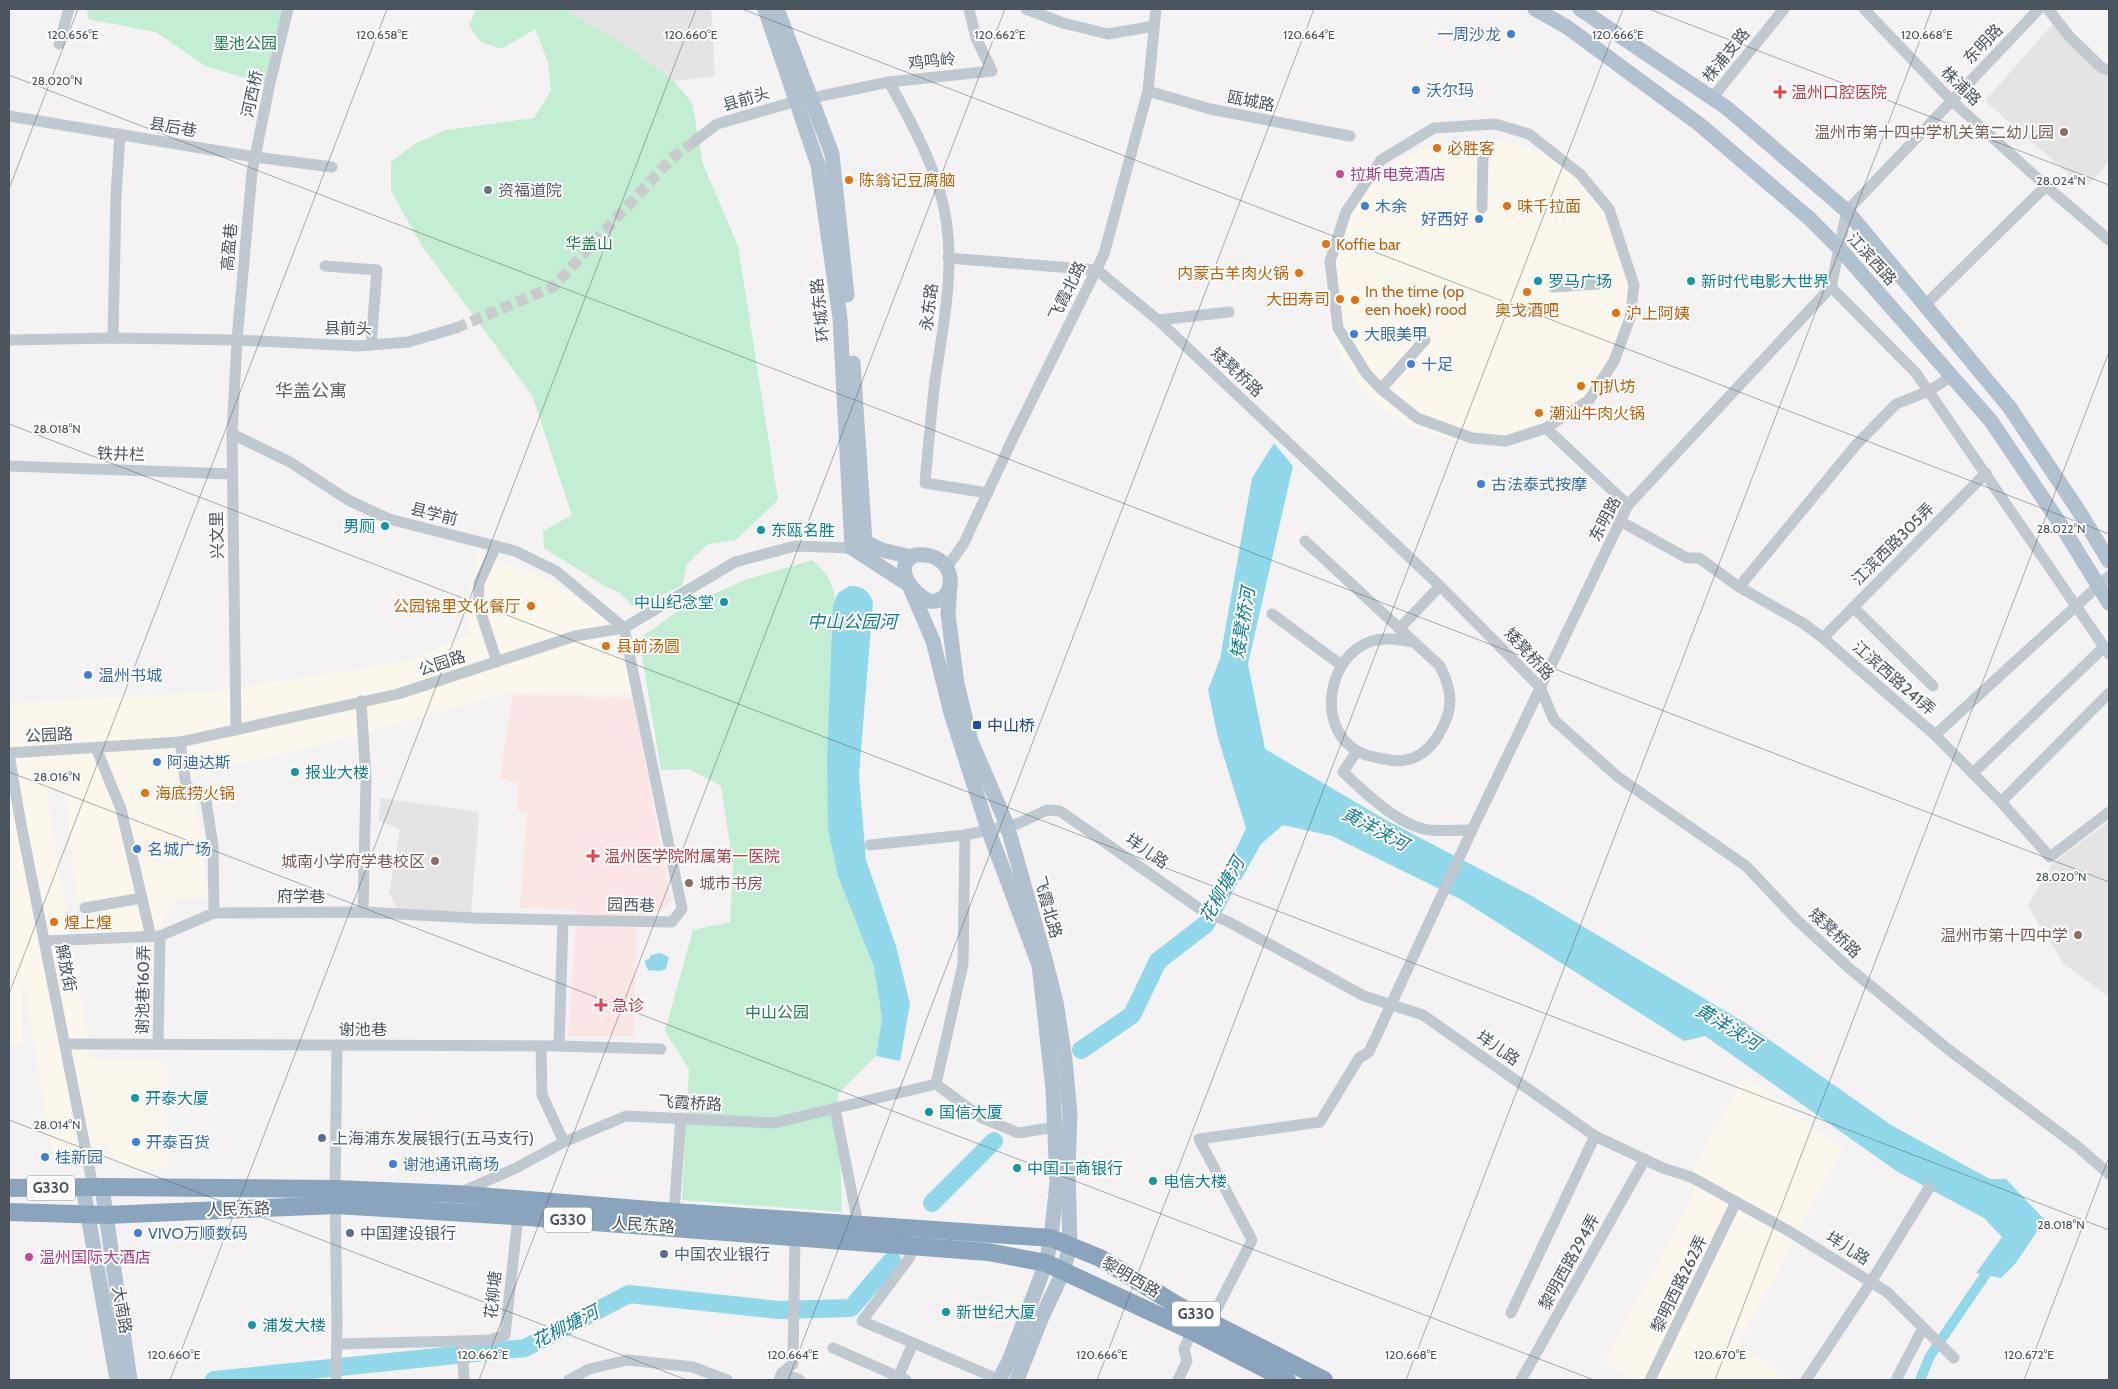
<svg xmlns="http://www.w3.org/2000/svg" width="2118" height="1389" font-family="Cabin,'Noto Sans SC',sans-serif">
<rect width="100%" height="100%" fill="#f4f2f2"/>
<g fill="#fcf7ed">
<circle cx="1477" cy="290" r="151"/>
<polygon points="479,551 552,581 617,627 633,694 509,692 332,742 174,780 176,794 195,801 208,898 174,899 158,930 91,933 87,900 77,900 65,788 46,790 91,1059 159,1060 167,1068 168,1166 162,1169 138,1170 117,1162 107,1143 52,1152 27,996 22,978 22,1044 9,1044 9,703 207,692 410,661 471,634 466,613"/>
<polygon points="1745,1076 1842,1149 1739,1343 1788,1380 1635,1380 1604,1362 1694,1196 1694,1167"/>
<polygon points="352,1350 350,1380 314,1380 314,1357"/>
</g>
<g fill="#e5e3e3">
<polygon points="564,9 711,9 715,76 674,81 627,46"/>
<polygon points="2057,19 2109,71 2109,162 2085,189 1985,101"/>
<polygon points="380,798 479,812 471,915 397,910 389,892 400,829 379,821"/>
<polygon points="2109,821 2109,997 2064,964 2028,906 2052,864"/>
</g>
<polygon fill="#fbe6e4" points="513,694 633,699 671,900 668,906 636,923 634,1036 568,1036 577,910 520,908 527,811 517,811 518,783 500,779"/>
<g fill="#c3eed3">
<polygon points="87,9 290,9 270,85 207,67 156,32 88,19"/>
<polygon points="476,9 564,9 627,46 674,81 692,103 703,164 738,246 778,500 736,540 708,544 687,564 682,586 634,607 620,593 603,585 544,548 543,531 572,515 532,395 422,246 391,191 391,162 414,144 446,130 534,118 551,91 548,62 535,29 501,49 481,42 469,26"/>
<path d="M812,560c14,11 20,21 23,38l-8,160 11,118 36,91 8,51 -6,38 -38,38 4,118 -160,-12 7,-131 -24,-38 28,-101 37,-8 3,-57 -12,-79 -32,-17 -28,1 -22,-131 43,-31 63,-28z"/>
</g>
<g fill="#91d8ea">
<polygon points="1274,443 1293,466 1248,664 1265,749 1386,820 1532,896 1747,1024 1891,1125 1990,1179 2006,1179 2045,1220 2015,1264 2001,1278 1976,1273 2002,1237 1984,1218 1898,1172 1705,1036 1684,1041 1462,900 1332,836 1283,825 1261,844 1241,880 1222,880 1246,828 1218,738 1208,690 1220,659 1252,478"/>
<path d="M849,586c12,-1 20,4 24,16l-14,173 7,85 30,86 14,58 -10,57 -24,-5 6,-38 -8,-51 -36,-91 -10,-47 -1,-71 6,-153 5,-12z"/>
<polygon points="660,953 669,957 666,969 660,971 648,970 645,964 645,960 649,959 651,955"/>
</g>
<g fill="none" stroke-linecap="round" stroke-linejoin="round">
<polyline stroke="#91d8ea" stroke-width="10" points="1920,1380 1930,1356 1992,1265"/>
<g stroke="#91d8ea" stroke-width="18">
<polyline points="1081,1050 1132,1015 1158,961 1206,924 1239,860"/>
<polyline points="932,1203 994,1141"/>
<polyline points="214,1380 525,1348 629,1294 779,1310 851,1308 892,1260"/>
</g>
<polyline stroke="#cacbcd" stroke-width="11" stroke-dasharray="11 5.5" stroke-linecap="butt" points="456,328 553,287 672,158 695,141"/>
<g stroke="#c0c9cf" stroke-width="11">
<polyline points="1026,9 1063,23 1108,34 1154,26"/>
<polyline points="1864,9 1951,100 2046,186 2109,240"/>
<polyline points="2048,9 2069,36 2102,68 2109,70"/>
<polyline points="59,44 69,9"/>
<path d="M889,82c20,36 41,74 52,114 17,61 3,124 -6,185 -4,34 -7,68 -10,102l63,10"/>
<polyline points="1148,91 1210,109 1350,136"/>
<polyline points="1712,98 1784,9"/>
<polyline points="9,116 255,157 332,167"/>
<polygon points="1495,124 1529,134 1580,174 1609,209 1634,285 1630,318 1614,361 1589,400 1546,428 1506,441 1472,438 1417,418 1381,389 1366,373 1338,328 1330,261 1346,212 1381,160 1434,128"/>
<polyline points="695,141 717,124 797,101 889,82 992,71 976,38 969,9"/>
<polyline points="1482,208 1483,151"/>
<polyline points="948,258 1097,270 1158,320 1440,586 1540,687 1554,720 1618,777 1746,866 1797,920 1849,968 1949,1050 2077,1146 2109,1174"/>
<polyline points="325,266 377,270 371,345"/>
<polyline points="1553,287 1599,284"/>
<polyline points="1831,287 1916,373 2109,654"/>
<polyline points="1925,305 2046,186"/>
<polyline points="1158,320 1229,312"/>
<polyline points="113,338 116,196 120,134"/>
<polyline points="9,340 113,338 237,340 358,346 408,342 456,328"/>
<polyline points="1381,389 1425,340"/>
<polyline points="1546,428 1628,505"/>
<polyline points="232,434 290,462 348,500 389,519 515,551 556,571 624,628"/>
<polyline points="9,466 232,474"/>
<polyline points="1620,521 1687,558 1699,558 1739,587 1803,623 1823,638 1935,735 2001,802 2109,693"/>
<path d="M1305,541l135,125c13,26 14,43 -1,68 -10,18 -28,30 -49,26 -11,-2 -23,-3 -33,-9 -42,-25 -29,-96 15,-110 14,-4 28,-1 42,1"/>
<polyline points="496,546 479,583 478,604 497,662"/>
<polyline points="947,567 964,543 1013,438 1104,254 1148,91 1156,9"/>
<polyline points="1739,587 1856,445 1896,404 1929,391 1952,376"/>
<polyline points="1853,607 1933,686"/>
<polyline points="1272,614 1341,665"/>
<polyline points="1399,629 1440,586"/>
<polyline points="1823,638 1986,473"/>
<polyline points="361,701 366,780 363,912"/>
<polyline points="236,730 232,434 237,340 252,172 270,83 288,9"/>
<polyline points="1935,735 2109,576"/>
<polyline points="180,742 186,785 206,801 213,846 214,913"/>
<polyline points="96,748 121,809 151,937"/>
<path d="M1357,751l-14,21c21,20 56,54 86,58 14,1 29,0 43,0"/>
<polyline points="9,753 180,742 398,694 575,636 624,628 735,562 795,546 852,548 859,545"/>
<polyline points="9,755 21,824 93,1187"/>
<polyline points="1973,773 2104,647"/>
<polyline points="2001,802 2050,857 2109,812"/>
<polyline points="870,845 965,835 1017,824 1047,810 1060,811 1203,911 1227,921 1364,996 1423,1015 1595,1136 1663,1168 1691,1177 1787,1230 1887,1292 1954,1358"/>
<polyline points="85,908 142,898"/>
<polyline points="44,941 160,936 214,913 363,912 474,918 563,920"/>
<polyline points="65,1044 559,1046 661,1049"/>
<polyline points="158,1044 160,936"/>
<polyline points="541,1046 542,1095 564,1142"/>
<polyline points="559,1046 563,920 672,922 682,909 624,628"/>
<polyline points="936,1084 963,964 965,835"/>
<polyline points="835,1109 858,1224"/>
<polyline points="459,1193 516,1168 564,1142 626,1116 774,1123 936,1084 982,1118 1018,1133 1056,1127"/>
<polyline points="674,1212 681,1118"/>
<polyline points="910,1257 862,1321 1000,1380"/>
<polyline points="1511,1313 1595,1136"/>
<polyline points="1210,1322 1252,1240 1199,1139 1320,1122 1359,1058 1369,1052 1472,830 1628,505 1831,287 1847,211 2039,9"/>
<polyline points="462,1341 490,1340 505,1335 518,1216"/>
<polyline points="337,1344 462,1341 464,1379"/>
<polyline points="833,1348 906,1380"/>
<polyline points="782,1373 800,1380"/>
<polyline points="336,1380 337,1323 335,1189 337,1045"/>
<polyline points="569,1380 589,1369 628,1360 693,1367 727,1380"/>
<polyline points="779,1380 782,1373 793,1364 795,1236"/>
<polyline points="897,1380 913,1343"/>
<polyline points="1178,1380 1187,1361 1184,1349 1192,1331"/>
<polyline points="1521,1380 1645,1159"/>
<polyline points="1650,1380 1736,1202"/>
<polyline points="1806,1380 1871,1282 1929,1188"/>
<polyline points="1896,1380 1923,1328"/>
</g>
<g stroke="#b2c1cf" stroke-width="15">
<polyline points="765,9 818,165 840,318 852,548 909,585 933,641 951,713 988,829 1039,965 1053,1089 1057,1183 1051,1238 1046,1263 1009,1361 999,1380"/>
<polyline points="777,9 832,154 847,295"/>
<polyline points="1535,9 1567,27 1699,124 1809,218 1840,249 1991,421 2061,525 2109,603"/>
<polyline points="1580,9 1727,108 1847,211 2010,408 2080,513 2109,561"/>
<polyline points="853,363 865,542 882,550 911,557"/>
<path d="M915,555c45,-5 44,50 14,46 -16,-7 -38,-35 -14,-46z"/>
<polyline points="950,585 948,614 957,684 971,741 1007,825 1045,959 1056,1002 1065,1060 1070,1114 1068,1169 1070,1246 1063,1272 1041,1319 1017,1380"/>
<polyline points="83,1187 117,1380"/>
<polyline points="102,1187 130,1380"/>
</g>
<g stroke="#8ba4be" stroke-width="18">
<polyline points="9,1188 102,1187 335,1189 455,1194 674,1212 1051,1238 1100,1258 1177,1305 1324,1380"/>
<polyline points="9,1212 106,1215 336,1205 514,1216 988,1252 1046,1263 1192,1331 1287,1380"/>
</g>
</g>
<path fill="none" stroke="#4a555e" stroke-width="1" stroke-opacity="0.45" d="M742,9l1367,525M1649,9l460,176M9,75l2100,807M9,189l69,-180M9,424l2100,806M9,772l1585,608M9,994l378,-985M9,1120l678,260M170,1380l526,-1371M479,1380l526,-1371M788,1380l526,-1371M1097,1380l526,-1371M1406,1380l526,-1371M1715,1380l394,-1028M2024,1380l85,-223"/>
<g fill="#3f7fe0" stroke="#fff" stroke-width="2">
<circle cx="1511" cy="34" r="5"/>
<circle cx="1416" cy="90" r="5"/>
<circle cx="1365" cy="206" r="5"/>
<circle cx="1479" cy="219" r="5"/>
<circle cx="1354" cy="334" r="5"/>
<circle cx="1411" cy="364" r="5"/>
<circle cx="1481" cy="484" r="5"/>
<circle cx="88" cy="675" r="5"/>
<circle cx="157" cy="762" r="5"/>
<circle cx="137" cy="849" r="5"/>
<circle cx="136" cy="1142" r="5"/>
<circle cx="45" cy="1157" r="5"/>
<circle cx="393" cy="1164" r="5"/>
<circle cx="138" cy="1233" r="5"/>
</g>
<g fill="#e0444e" stroke="#fff" stroke-width="2">
<path d="M1777.5 84.5h5v5h5v5h-5v5h-5v-5h-5v-5h5z"/>
<path d="M590.5 848.5h5v5h5v5h-5v5h-5v-5h-5v-5h5z"/>
<path d="M598.5 997.5h5v5h5v5h-5v5h-5v-5h-5v-5h5z"/>
</g>
<g fill="#8d6e63" stroke="#fff" stroke-width="2">
<circle cx="2064" cy="132" r="5"/>
<circle cx="435" cy="861" r="5"/>
<circle cx="689" cy="883" r="5"/>
<circle cx="2078" cy="935" r="5"/>
</g>
<g fill="#e8710a" stroke="#fff" stroke-width="2">
<circle cx="1437" cy="148" r="5"/>
<circle cx="849" cy="180" r="5"/>
<circle cx="1507" cy="206" r="5"/>
<circle cx="1326" cy="244" r="5"/>
<circle cx="1299" cy="273" r="5"/>
<circle cx="1527" cy="292" r="5"/>
<circle cx="1340" cy="299" r="5"/>
<circle cx="1355" cy="300" r="5"/>
<circle cx="1616" cy="313" r="5"/>
<circle cx="1581" cy="386" r="5"/>
<circle cx="1539" cy="413" r="5"/>
<circle cx="531" cy="606" r="5"/>
<circle cx="606" cy="646" r="5"/>
<circle cx="145" cy="793" r="5"/>
<circle cx="54" cy="922" r="5"/>
</g>
<g fill="#d1479c" stroke="#fff" stroke-width="2">
<circle cx="1340" cy="174" r="5"/>
<circle cx="29" cy="1257" r="5"/>
</g>
<circle fill="#6b7280" stroke="#fff" stroke-width="2" cx="488" cy="190" r="5"/>
<g fill="#0f9aa8" stroke="#fff" stroke-width="2">
<circle cx="1538" cy="281" r="5"/>
<circle cx="1691" cy="281" r="5"/>
<circle cx="385" cy="526" r="5"/>
<circle cx="761" cy="530" r="5"/>
<circle cx="724" cy="602" r="5"/>
<circle cx="295" cy="772" r="5"/>
<circle cx="135" cy="1098" r="5"/>
<circle cx="929" cy="1112" r="5"/>
<circle cx="1017" cy="1168" r="5"/>
<circle cx="1153" cy="1181" r="5"/>
<circle cx="946" cy="1312" r="5"/>
<circle cx="252" cy="1325" r="5"/>
</g>
<rect fill="#1a4fb4" stroke="#fff" stroke-width="2" x="972" y="720" width="10" height="10" rx="2.5"/>
<g fill="#5c6f8a" stroke="#fff" stroke-width="2">
<circle cx="322" cy="1138" r="5"/>
<circle cx="350" cy="1233" r="5"/>
<circle cx="664" cy="1254" r="5"/>
</g>
<g text-anchor="middle" dominant-baseline="central" stroke-width="4" stroke-linejoin="round" paint-order="stroke">
<g fill="#fff" stroke="#80888e" stroke-width="1">
<rect x="27" y="1175.5" width="48" height="25" rx="4"/>
<rect x="544" y="1207.5" width="48" height="25" rx="4"/>
<rect x="1172" y="1301.5" width="48" height="25" rx="4"/>
</g>
<g font-size="15" font-weight="bold" fill="#4a555e">
<text x="51" y="1188">G330</text>
<text x="568" y="1220">G330</text>
<text x="1196" y="1314">G330</text>
</g>
<g font-size="16" fill="#366cbe" stroke="#fff" text-anchor="start">
<text x="1501" y="34" text-anchor="end">一周沙龙</text>
<text x="1426" y="90">沃尔玛</text>
<text x="1375" y="206">木余</text>
<text x="1469" y="219" text-anchor="end">好西好</text>
<text x="1364" y="334">大眼美甲</text>
<text x="1421" y="364">十足</text>
<text x="1491" y="484">古法泰式按摩</text>
<text x="98" y="675">温州书城</text>
<text x="167" y="762">阿迪达斯</text>
<text x="147" y="849">名城广场</text>
<text x="146" y="1142">开泰百货</text>
<text x="55" y="1157">桂新园</text>
<text x="403" y="1164">谢池通讯商场</text>
<text x="148" y="1233">VIVO万顺数码</text>
</g>
<g font-size="16" fill="#1b7f4c" stroke="#fff">
<text x="245" y="43">墨池公园</text>
<text x="589" y="243">华盖山</text>
<text x="777" y="1012">中山公园</text>
</g>
<g font-size="16" fill="#4a555e" stroke="#fff">
<text transform="translate(1983 44) rotate(-46)">东明路</text>
<text transform="translate(1726 55) rotate(-51)">株浦支路</text>
<text transform="translate(932 61) rotate(-6)">鸡鸣岭</text>
<text transform="translate(1961 86) rotate(44)">株浦路</text>
<text transform="translate(252 94) rotate(-78)">河西桥</text>
<text transform="translate(746 99) rotate(-16)">县前头</text>
<text transform="translate(1251 101) rotate(11)">瓯城路</text>
<text transform="translate(173 127) rotate(10)">县后巷</text>
<text transform="translate(229 247) rotate(-85)">高盈巷</text>
<text transform="translate(1872 259) rotate(48)">江滨西路</text>
<text transform="translate(1067 291) rotate(-64)">飞霞北路</text>
<text transform="translate(929 307) rotate(-83)">永东路</text>
<text transform="translate(820 310) rotate(-96)">环城东路</text>
<text x="348" y="328">县前头</text>
<text transform="translate(1237 372) rotate(43)">矮凳桥路</text>
<text transform="translate(121 454) rotate(2)">铁井栏</text>
<text transform="translate(434 514) rotate(14)">县学前</text>
<text transform="translate(1605 519) rotate(-62)">东明路</text>
<text transform="translate(217 535) rotate(-91)">兴文里</text>
<text transform="translate(1893 544) rotate(-45)">江滨西路305弄</text>
<text transform="translate(1529 654) rotate(47)">矮凳桥路</text>
<text transform="translate(442 663) rotate(-18)">公园路</text>
<text transform="translate(1894 678) rotate(41)">江滨西路241弄</text>
<text transform="translate(49 735) rotate(-3)">公园路</text>
<text transform="translate(1147 851) rotate(35)">垟儿路</text>
<text x="301" y="896">府学巷</text>
<text transform="translate(631 905) rotate(1)">园西巷</text>
<text transform="translate(1048 907) rotate(74)">飞霞北路</text>
<text transform="translate(1835 933) rotate(43)">矮凳桥路</text>
<text transform="translate(66 968) rotate(79)">解放街</text>
<text transform="translate(143 990) rotate(-89)">谢池巷160弄</text>
<text x="363" y="1029">谢池巷</text>
<text transform="translate(1498 1048) rotate(35)">垟儿路</text>
<text transform="translate(690 1103) rotate(3)">飞霞桥路</text>
<text transform="translate(238 1209) rotate(-2)">人民东路</text>
<text transform="translate(643 1225) rotate(4)">人民东路</text>
<text transform="translate(1848 1248) rotate(32)">垟儿路</text>
<text transform="translate(1569 1262) rotate(-61)">黎明西路294弄</text>
<text transform="translate(1131 1277) rotate(30)">黎明西路</text>
<text transform="translate(1679 1284) rotate(-64)">黎明西路262弄</text>
<text transform="translate(493 1295) rotate(-84)">花柳塘</text>
<text transform="translate(122 1310) rotate(80)">大南路</text>
</g>
<g font-size="16" fill="#be3a42" stroke="#fff" text-anchor="start">
<text x="1791" y="92">温州口腔医院</text>
<text x="604" y="856">温州医学院附属第一医院</text>
<text x="612" y="1005">急诊</text>
</g>
<g font-size="16" fill="#785e54" stroke="#fff" text-anchor="end">
<text x="2054" y="132">温州市第十四中学机关第二幼儿园</text>
<text x="425" y="861">城南小学府学巷校区</text>
<text x="699" y="883" text-anchor="start">城市书房</text>
<text x="2068" y="935">温州市第十四中学</text>
</g>
<g font-size="16" fill="#c56008" stroke="#fff" text-anchor="start">
<text x="1447" y="148">必胜客</text>
<text x="859" y="180">陈翁记豆腐脑</text>
<text x="1517" y="206">味千拉面</text>
<text x="1336" y="244">Koffie bar</text>
<text x="1289" y="273" text-anchor="end">内蒙古羊肉火锅</text>
<text x="1365" y="291">In the time (op<tspan x="1365" dy="18">een hoek) rood</tspan></text>
<text x="1330" y="299" text-anchor="end">大田寿司</text>
<text x="1527" y="310" text-anchor="middle">奥戈酒吧</text>
<text x="1626" y="313">沪上阿姨</text>
<text x="1591" y="386">TJ扒坊</text>
<text x="1549" y="413">潮汕牛肉火锅</text>
<text x="521" y="606" text-anchor="end">公园锦里文化餐厅</text>
<text x="616" y="646">县前汤圆</text>
<text x="155" y="793">海底捞火锅</text>
<text x="64" y="922">煌上煌</text>
</g>
<g font-size="16" fill="#b23c85" stroke="#fff" text-anchor="start">
<text x="1350" y="174">拉斯电竞酒店</text>
<text x="39" y="1257">温州国际大酒店</text>
</g>
<g font-size="16" fill="#5b616d" stroke="#fff" text-anchor="start">
<text x="498" y="190">资福道院</text>
</g>
<g font-size="16" fill="#0d838f" stroke="#fff" text-anchor="start">
<text x="1548" y="281">罗马广场</text>
<text x="1701" y="281">新时代电影大世界</text>
<text x="375" y="526" text-anchor="end">男厕</text>
<text x="771" y="530">东瓯名胜</text>
<text x="714" y="602" text-anchor="end">中山纪念堂</text>
<text x="305" y="772">报业大楼</text>
<text x="145" y="1098">开泰大厦</text>
<text x="939" y="1112">国信大厦</text>
<text x="1027" y="1168">中国工商银行</text>
<text x="1163" y="1181">电信大楼</text>
<text x="956" y="1312">新世纪大厦</text>
<text x="262" y="1325">浦发大楼</text>
</g>
<g font-size="16" fill="#164399" stroke="#fff" text-anchor="start">
<text x="987" y="725">中山桥</text>
</g>
<g font-size="16" fill="#4e5e75" stroke="#fff" text-anchor="start">
<text x="332" y="1138">上海浦东发展银行(五马支行)</text>
<text x="360" y="1233">中国建设银行</text>
<text x="674" y="1254">中国农业银行</text>
</g>
<g font-size="18" fill="#5e6266" stroke="#fff">
<text x="311" y="391">华盖公寓</text>
</g>
<g font-size="18" font-style="italic" fill="#127f9a" stroke="#fff">
<text x="852" y="622">中山公园河</text>
<text transform="translate(1243 623) rotate(-81)">矮凳桥河</text>
<text transform="translate(1375 829) rotate(28)">黄洋浃河</text>
<text transform="translate(1222 890) rotate(-61)">花柳塘河</text>
<text transform="translate(1728 1027) rotate(31)">黄洋浃河</text>
<text transform="translate(565 1327) rotate(-27)">花柳塘河</text>
</g>
</g>
<g font-size="12" text-anchor="middle" fill="#4a555e" stroke="#fff" stroke-width="4" stroke-linejoin="round" paint-order="stroke">
<text x="73" y="39">120.656°E</text>
<text x="382" y="39">120.658°E</text>
<text x="691" y="39">120.660°E</text>
<text x="1000" y="39">120.662°E</text>
<text x="1309" y="39">120.664°E</text>
<text x="1618" y="39">120.666°E</text>
<text x="1927" y="39">120.668°E</text>
<text x="57" y="85">28.020°N</text>
<text x="2061" y="185">28.024°N</text>
<text x="57" y="433">28.018°N</text>
<text x="2061" y="533">28.022°N</text>
<text x="57" y="781">28.016°N</text>
<text x="2061" y="881">28.020°N</text>
<text x="57" y="1129">28.014°N</text>
<text x="2061" y="1229">28.018°N</text>
<text x="174" y="1359">120.660°E</text>
<text x="483" y="1359">120.662°E</text>
<text x="793" y="1359">120.664°E</text>
<text x="1102" y="1359">120.666°E</text>
<text x="1411" y="1359">120.668°E</text>
<text x="1720" y="1359">120.670°E</text>
<text x="2029" y="1359">120.672°E</text>
</g>
<rect width="2118" height="1389" fill="none" stroke="#4a555e" stroke-width="20"/>
</svg>
